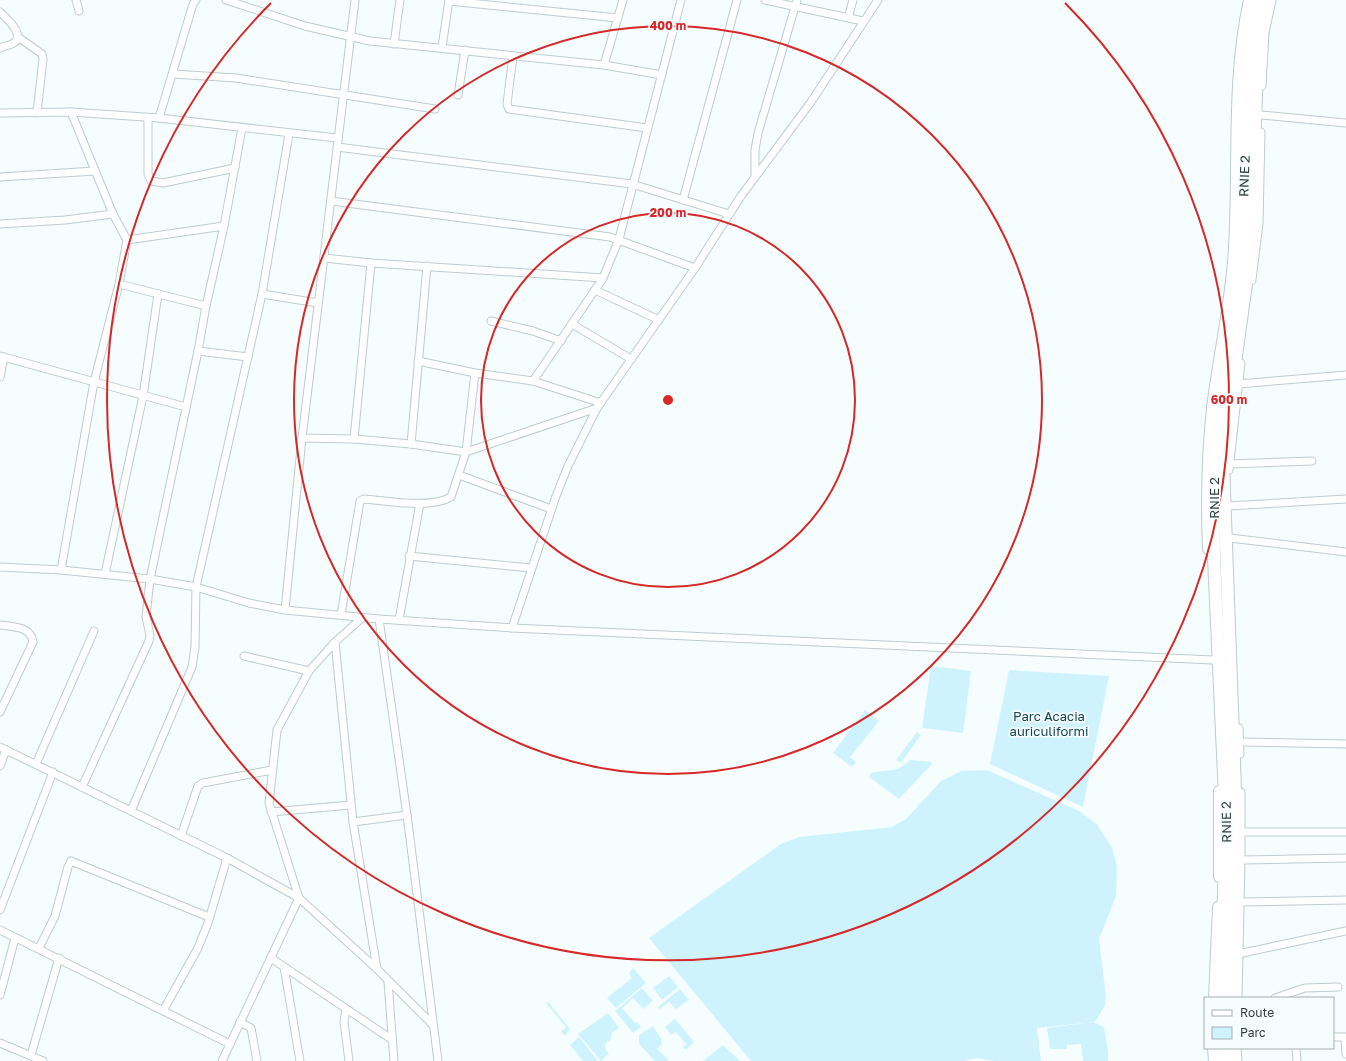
<svg xmlns="http://www.w3.org/2000/svg" width="1346" height="1061" font-family="'Golos Text',sans-serif">
<rect width="100%" height="100%" fill="#f6fdff"/>
<g fill="#cff3fe">
<polygon points="931,666 971,671 963,733 922,728"/>
<polygon points="1009,670 1109,676 1083,807 990,764"/>
<polygon points="865,710 879,721 850,757 856,762 852,767 833,753"/>
<polygon points="917,732 921,735 901,763 896,760"/>
<path d="M910,760l22,2 -1,3 -32,34 -30,-22 2,-4c18,-5 23,2 39,-13z"/>
<polygon points="987,770 1079,811 1097,824 1112,848 1117,866 1116,896 1099,939 1106,996 1105,1005 1095,1022 1037,1028 1041,1061 995,1061 977,1058 963,1061 751,1061 649,938 781,844 799,837 892,827 906,819 941,781 961,771"/>
<polygon points="633,968 646,983 616,1008 607,998 632,978 629,973"/>
<polygon points="669,976 678,987 662,1000 653,988"/>
<polygon points="642,988 653,1001 643,1009 633,998 622,1008 634,1022 638,1023 641,1027 633,1033 615,1011"/>
<polygon points="680,989 689,1000 676,1009 669,1002 660,1009 658,1007"/>
<polygon points="548,1002 570,1029 565,1036 561,1032 566,1027 546,1003"/>
<polygon points="608,1013 619,1028 612,1033 611,1039 605,1044 606,1050 609,1054 601,1061 578,1034"/>
<polygon points="675,1019 694,1042 686,1050 683,1047 686,1044 676,1032 671,1035 665,1027"/>
<polygon points="1094,1022 1104,1027 1108,1051 1108,1061 1083,1061 1081,1044 1067,1045 1067,1049 1050,1049 1047,1028"/>
<polygon points="653,1026 661,1039 662,1044 657,1049 668,1059 667,1061 655,1061 639,1044 639,1035"/>
<polygon points="579,1037 598,1061 583,1061 570,1045"/>
<polygon points="723,1045 740,1061 703,1061"/>
</g>
<g fill="none" stroke-linecap="round" stroke-linejoin="round">
<defs>
<g id="street">
<polyline points="76,0 79,11"/>
<polyline points="226,0 305,26 370,41 604,65 662,75"/>
<polyline points="765,0 863,21"/>
<polyline points="449,1 618,18"/>
<path d="M0,12c6,6 24,21 15,30 -3,3 -11,4 -15,6"/>
<polyline points="848,18 853,0"/>
<polyline points="18,37 42,54 43,59 37,113"/>
<polyline points="394,44 400,0"/>
<polyline points="442,47 449,0"/>
<polyline points="513,56 507,104 509,109 647,128"/>
<polyline points="604,65 623,0"/>
<polyline points="173,74 236,78 435,109"/>
<polyline points="1262,86 1265,33 1272,0"/>
<polyline points="458,95 465,50"/>
<polyline points="0,113 71,112 159,118 337,138"/>
<polyline points="1261,115 1346,123"/>
<polyline points="148,118 148,174 151,181 163,183 235,168"/>
<polyline points="159,118 193,4 196,0"/>
<polyline points="337,147 632,184 729,214"/>
<polyline points="0,177 95,171"/>
<polyline points="755,177 755,150 758,133 797,0"/>
<polyline points="683,200 737,0"/>
<polyline points="331,201 610,237 695,268"/>
<polyline points="0,224 65,220 113,214"/>
<polyline points="127,240 224,226"/>
<polyline points="324,258 371,263 603,278"/>
<polyline points="1252,280 1259,223 1261,132"/>
<polyline points="119,284 206,306"/>
<polyline points="595,290 659,320"/>
<polyline points="262,294 318,303"/>
<polyline points="491,321 533,331 561,341"/>
<polyline points="572,324 631,359"/>
<polyline points="198,351 248,357"/>
<polyline points="0,356 186,407"/>
<polyline points="418,361 475,373 533,381 601,403"/>
<polyline points="0,377 4,357"/>
<polyline points="533,381 603,278 619,239 681,0"/>
<polyline points="1238,384 1346,375"/>
<polyline points="302,438 354,439 411,444 466,452 597,408"/>
<polyline points="354,439 371,263"/>
<polyline points="411,444 427,266"/>
<polyline points="1229,464 1312,461"/>
<polyline points="1229,470 1241,363"/>
<polyline points="459,475 551,509"/>
<polyline points="1229,506 1346,499"/>
<polyline points="1230,538 1346,552"/>
<polyline points="409,556 531,568"/>
<polyline points="0,567 61,570 150,579 196,587 249,603 285,610 379,619 512,628 1213,660"/>
<polyline points="61,570 94,382 119,284 127,240 113,214 71,112"/>
<polyline points="105,574 143,396 158,294"/>
<polyline points="285,610 302,438 355,0"/>
<path d="M341,615l19,-114 4,-2c24,2 66,10 87,-2l15,-45 9,-79"/>
<polyline points="379,619 407,815 438,1061"/>
<polyline points="399,620 420,503"/>
<path d="M0,625c13,2 31,1 33,17l-33,70"/>
<polyline points="512,628 556,496 568,466 597,408 695,268 741,196 811,102 878,0"/>
<polyline points="335,642 353,822 377,969"/>
<polyline points="244,656 309,671"/>
<polyline points="1239,728 1240,754"/>
<polyline points="1239,742 1346,744"/>
<polyline points="0,747 227,858 299,898 377,969 432,1024"/>
<polyline points="36,764 94,631"/>
<polyline points="0,766 6,750"/>
<polyline points="82,787 149,641 150,635 146,617 150,579 198,351 206,306 224,226 242,128"/>
<polyline points="131,811 192,667 195,647 196,587 262,294 289,134"/>
<polyline points="271,812 351,805"/>
<polyline points="353,822 407,815"/>
<polyline points="1241,832 1346,832"/>
<polyline points="181,836 198,786 203,783 272,770"/>
<polyline points="1241,860 1346,858"/>
<polyline points="1241,902 1346,900"/>
<polyline points="0,910 53,772"/>
<polyline points="0,930 230,1044"/>
<polyline points="39,948 55,916 68,867 71,861 209,917"/>
<polyline points="1238,954 1346,931"/>
<polyline points="271,958 391,1039"/>
<polyline points="284,967 300,1061"/>
<polyline points="388,982 394,1061"/>
<polyline points="0,995 15,938"/>
<polyline points="1238,998 1241,860 1241,792"/>
<polyline points="1275,998 1305,988 1338,987"/>
<polyline points="164,1009 198,948 208,923 227,858"/>
<polyline points="346,1010 344,1022 349,1061"/>
<polyline points="240,1022 251,1028 257,1061"/>
<polyline points="1333,1037 1346,1037"/>
<polyline points="1345,1038 1346,1054"/>
<polyline points="0,1043 43,1061"/>
<polyline points="1237,1048 1238,1061"/>
<polyline points="1296,1048 1297,1061"/>
<polyline points="31,1055 59,958"/>
<polyline points="222,1061 299,898 269,803 277,730 309,671 335,642 362,618"/>
</g>
<g id="secondary">
<path d="M1208,549c-2,-47 -1,-94 4,-141 6,-49 17,-97 21,-146 7,-87 -3,-177 16,-262"/>
<polyline points="1219,877 1219,791"/>
<polyline points="1214,998 1218,907"/>
<polyline points="1213,1048 1214,1061"/>
</g>
<g id="highway">
<polyline points="1221,998 1226,819 1214,558 1213,469 1219,405 1239,277 1246,76 1255,0"/>
<polyline points="1230,998 1234,905 1235,790 1223,463 1225,434 1247,277 1251,232 1258,41 1265,0"/>
<polyline points="1221,1048 1222,1061"/>
<polyline points="1230,1048 1231,1061"/>
</g>
</defs>
<use href="#street" stroke="#bdccd1" stroke-width="9"/>
<use href="#secondary" stroke="#bdccd1" stroke-width="12"/>
<use href="#highway" stroke="#bdccd1" stroke-width="14"/>
<use href="#street" stroke="#fff" stroke-width="7"/>
<use href="#secondary" stroke="#fff" stroke-width="10"/>
<use href="#highway" stroke="#fff" stroke-width="12"/>
</g>
<g fill="none" stroke="#d62828" stroke-width="2">
<circle cx="668" cy="400" r="187"/>
<circle cx="668" cy="400" r="374"/>
<path d="M1065 3A561 561 0 1 1 271 3"/>
</g>
<g text-anchor="middle" dominant-baseline="central" stroke-width="3.5" stroke-linejoin="round" paint-order="stroke">
<g font-size="13" fill="#343b3c" stroke="#f6fdff">
<text transform="translate(1244 176) rotate(-88)">RNIE 2</text>
<text transform="translate(1214 498) rotate(-90)">RNIE 2</text>
<text transform="translate(1226 822) rotate(-91)">RNIE 2</text>
</g>
<g font-size="13" fill="#154551" stroke="#f6fdff">
<text x="1049" y="716">Parc Acacia<tspan x="1049" dy="15">auriculiformi</tspan></text>
</g>
</g>
<circle cx="668" cy="400" r="6" fill="#d62828" stroke="#f6fdff" stroke-width="2"/>
<g font-size="12" text-anchor="middle" font-weight="bold" fill="#d62828" stroke="#f6fdff" stroke-width="3.5" stroke-linejoin="round" paint-order="stroke">
<text x="668" y="30">400 m</text>
<text x="668" y="217">200 m</text>
<text x="1229" y="404">600 m</text>
</g>
<rect x="1204" y="997" width="130" height="52" fill="#f6fdff" stroke="#a8afb1"/>
<rect x="1212" y="1010" width="20" height="6" fill="#ffffff" stroke="#a8afb1"/>
<text x="1240" y="1017" font-size="12" fill="#343b3c">Route</text>
<rect x="1212" y="1027" width="20" height="12" fill="#cff3fe" stroke="#a8afb1"/>
<text x="1240" y="1037" font-size="12" fill="#343b3c">Parc</text>
</svg>
